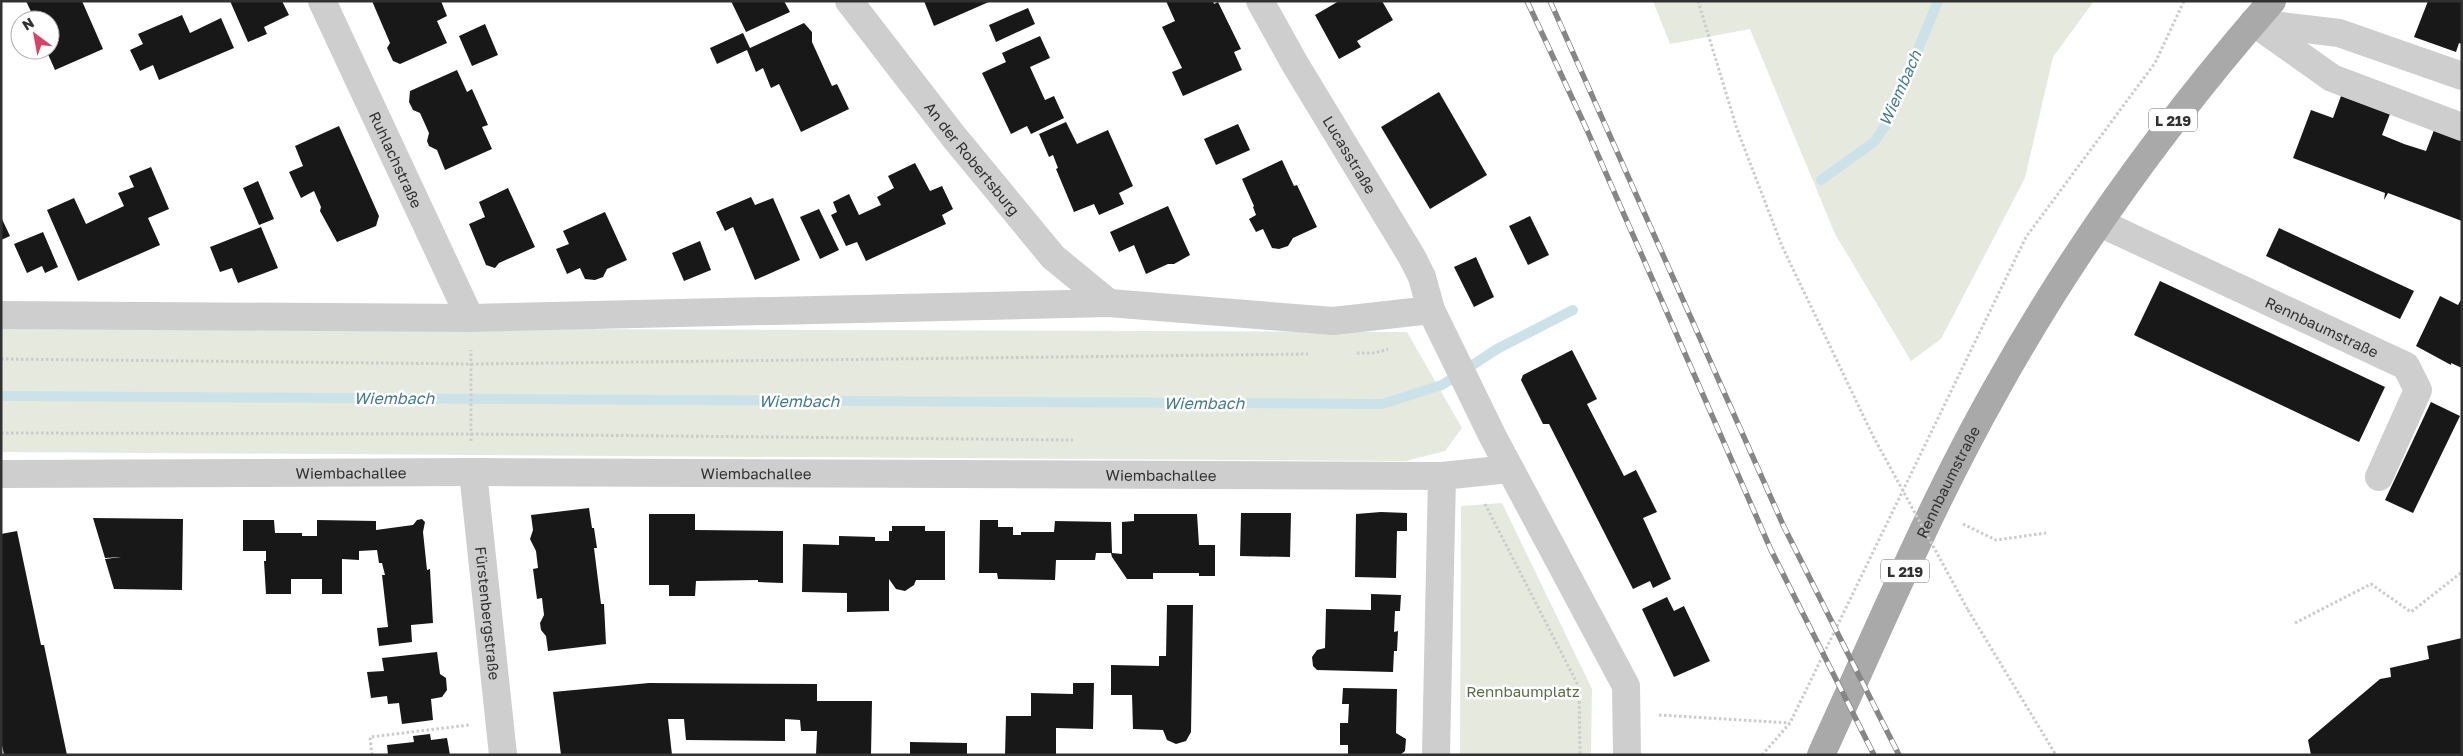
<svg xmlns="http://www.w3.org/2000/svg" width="2463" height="756" font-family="'Golos Text',sans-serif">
<rect width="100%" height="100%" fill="#fff"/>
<g fill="#e6eade">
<polygon points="1653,1 2094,1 2053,57 2025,178 1941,339 1911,361 1835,234 1750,29 1670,44"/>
<polygon points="1,327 1407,332 1462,428 1445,451 1406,461 1,452"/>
<polygon points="1502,503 1592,689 1591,755 1460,755 1461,506"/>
</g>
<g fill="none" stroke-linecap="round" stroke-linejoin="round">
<g stroke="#cce2e9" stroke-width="10">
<polyline points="1821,180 1874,142 1888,122 1938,1"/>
<polyline points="1,396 1382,404 1442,385 1497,349 1573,310"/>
</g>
</g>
<g fill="#181818">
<polygon points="26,1 82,1 103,49 55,70 47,52 50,50 50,20 35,20"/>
<polygon points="230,1 282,1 289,15 264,27 267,34 248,42"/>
<polygon points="372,1 441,1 447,16 437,21 447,43 400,64 393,61 387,48 390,43"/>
<polygon points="731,1 784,1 790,12 746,32"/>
<polygon points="924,1 991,1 934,26"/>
<polygon points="1166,1 1213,1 1214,4 1218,2 1241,49 1234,52 1242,70 1183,96 1172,72 1182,68 1162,27 1175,21"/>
<polygon points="1339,1 1382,1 1393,20 1357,41 1361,47 1339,59 1315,15"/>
<polygon points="2428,1 2462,1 2462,44 2459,43 2456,52 2414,37"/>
<polygon points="1028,8 1035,24 996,42 989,25"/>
<polygon points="182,15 190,33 221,18 234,48 159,80 153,65 140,71 130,50 143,44 138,34"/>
<polygon points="804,23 812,32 812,42 832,86 837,84 849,109 801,132 779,84 771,88 763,68 756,72 747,50 717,64 710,48 743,33 750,48"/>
<polygon points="485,24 498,55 472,66 459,36"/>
<polygon points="1040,36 1050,58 1030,67 1045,100 1054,96 1064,118 1031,134 1027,126 1011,134 982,73 1006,62 1002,53"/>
<polygon points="457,70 467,92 472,89 488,125 482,127 492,149 445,170 437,150 429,146 427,141 429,133 420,113 413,110 409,102 410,91"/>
<polygon points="1439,92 1487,175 1430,209 1381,127"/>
<polygon points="2341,96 2390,114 2382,135 2404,144 2426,151 2434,130 2462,140 2462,221 2388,193 2384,200 2385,193 2293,158 2311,110 2333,118"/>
<polygon points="1066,122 1077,144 1108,130 1133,186 1119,193 1124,204 1099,215 1094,204 1074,212 1056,169 1058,168 1053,155 1049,157 1039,134"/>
<polygon points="1238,124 1250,150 1216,165 1204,139"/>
<polygon points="339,126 379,216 376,226 337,242 320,211 321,207 314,191 301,198 289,172 303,166 295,146"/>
<polygon points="1282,160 1294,186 1297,185 1317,227 1293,238 1288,246 1279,249 1272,248 1263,229 1256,232 1249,219 1256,215 1253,207 1254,206 1242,179"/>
<polygon points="915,163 930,191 942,186 953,209 942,215 946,224 866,261 857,242 846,246 831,215 837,212 833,202 849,194 859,215 881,205 877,197 894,188 888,176"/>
<polygon points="151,167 169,209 148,218 160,245 78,281 47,210 74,198 86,224 124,206 118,193 134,187 129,176"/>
<polygon points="258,181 274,219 259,225 243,188"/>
<polygon points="508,188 535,247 499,263 495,268 486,265 469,224 485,217 479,202"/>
<polygon points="751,197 755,205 773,198 800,260 755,280 733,227 725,231 716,212"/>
<polygon points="1168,206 1190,255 1174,264 1168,264 1146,274 1134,245 1119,252 1110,232"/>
<polygon points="819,209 839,250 820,259 800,217"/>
<polygon points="605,212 627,260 607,269 603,277 595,280 585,279 580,268 567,274 556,249 569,244 563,231"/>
<polygon points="1530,216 1549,255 1528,265 1509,226"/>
<polygon points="1,217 10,236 1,240"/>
<polygon points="261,227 278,268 238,283 232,268 220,272 210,247"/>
<polygon points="2279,228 2414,291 2400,319 2266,256"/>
<polygon points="43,232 58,267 45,273 42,266 27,273 14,244"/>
<polygon points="700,241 711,270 684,281 672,253"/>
<polygon points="1476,257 1494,297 1474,307 1454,267"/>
<polygon points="2160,281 2385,387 2359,442 2134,335"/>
<polygon points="2440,296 2458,305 2462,298 2462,368 2451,363 2451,365 2416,346"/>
<polygon points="1572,350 1597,399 1587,404 1624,476 1636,470 1657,512 1643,518 1671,579 1653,588 1650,581 1633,589 1549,424 1543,424 1521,380 1523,375"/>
<polygon points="2431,402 2460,416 2413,513 2385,500"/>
<polygon points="589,508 592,528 594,528 597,548 594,548 601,604 604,604 606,644 548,651 546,636 541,630 540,623 544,615 542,598 537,599 533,569 538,568 536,551 530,539 533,530 531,515"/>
<polygon points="1381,512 1407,513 1407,531 1397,531 1396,578 1355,577 1356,514"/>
<polygon points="1241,513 1291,513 1290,557 1240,556"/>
<polygon points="649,514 695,514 695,530 783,531 783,583 758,582 758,580 696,581 695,596 669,596 669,585 649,585"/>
<polygon points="1134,514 1197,514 1199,545 1215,545 1215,576 1199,576 1199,573 1153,573 1153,579 1127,579 1112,557 1111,553 1096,553 1095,560 1056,560 1055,580 998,579 997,573 979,573 980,520 998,520 998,527 1013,527 1013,535 1021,535 1021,532 1054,532 1055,521 1111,522 1112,553 1122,554 1122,522 1134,521"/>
<polygon points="93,518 183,519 182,590 114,589 105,559 121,557 105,558"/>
<polygon points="422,519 425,522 423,532 427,570 430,569 433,623 411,625 412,642 379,646 377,628 388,627 382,575 385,575 382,563 379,563 377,550 359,551 359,560 342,559 342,594 322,594 322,579 291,579 291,594 266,594 264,561 266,561 266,551 243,551 243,520 274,520 275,533 302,533 302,536 317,536 317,520 376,521 376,530 413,525 417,520"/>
<polygon points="892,526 925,526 925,531 945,531 945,580 916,580 914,585 905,591 896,589 889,579 889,611 847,612 847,593 802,592 803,544 839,545 839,536 875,537 875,541 889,541 889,531 892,531"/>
<polygon points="17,531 41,645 44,645 67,755 4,755 1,740 1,534"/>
<polygon points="1371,594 1401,595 1400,611 1395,611 1394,632 1398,631 1397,651 1394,651 1393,672 1317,670 1313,666 1312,657 1317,650 1325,648 1326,609 1371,610"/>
<polygon points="1667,597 1674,611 1684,606 1710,661 1674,677 1642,609"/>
<polygon points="1167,605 1193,605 1191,732 1186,741 1176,744 1167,740 1163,730 1133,729 1132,695 1111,695 1111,665 1159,666 1159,656 1166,656"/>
<polygon points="2462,638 2462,755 2311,755 2308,740 2380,679 2391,677 2390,668 2429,659 2427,646"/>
<polygon points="437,652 440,674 446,678 447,690 442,697 431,699 433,720 402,724 399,703 388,704 387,696 371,698 367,672 384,671 382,658"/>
<polygon points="649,683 817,684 817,701 872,701 871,755 816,755 817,731 801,731 800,720 785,719 785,741 686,740 684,719 668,719 672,755 561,755 553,692"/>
<polygon points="1073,683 1094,683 1093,729 1056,728 1056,755 1005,755 1006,716 1031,716 1031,693 1073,694"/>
<polygon points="1343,688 1397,689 1396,733 1406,739 1405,751 1400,755 1348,755 1348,745 1340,745 1340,723 1348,723 1349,704 1342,704"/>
<polygon points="430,734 431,740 447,738 450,755 388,755 387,745 414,742 413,736"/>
<polygon points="910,742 967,743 967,755 910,755"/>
</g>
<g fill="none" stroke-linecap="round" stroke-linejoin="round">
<g stroke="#cbcbcb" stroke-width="3" stroke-dasharray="2.5 2.5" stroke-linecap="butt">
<polyline points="1698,1 1737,129 1782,246 1873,436"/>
<polyline points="1357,353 1375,353 1388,349"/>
<polyline points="1,359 472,364 1308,354"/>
<polyline points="1,433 470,434 1073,440"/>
<polyline points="471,441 471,350"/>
<polyline points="1485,504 1579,687 1580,755"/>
<polyline points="1963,524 1996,540 2046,533"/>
<polyline points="1968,610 2056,755"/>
<polyline points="2295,623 2371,584 2411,612 2462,572"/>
<polyline points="1659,715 1790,723"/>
<polyline points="372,755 370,737 469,725"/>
<polyline points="1762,755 1790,723 2026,237 2155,63 2184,1"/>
</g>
<g stroke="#cecece" stroke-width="28">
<path id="s1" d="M322,1l148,317"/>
<path id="s2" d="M849,1l105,136 99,120 56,46"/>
<path id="s3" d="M1260,1l35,63 117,193 10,20 9,33 62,127 133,249 1,69"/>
<polyline points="2253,22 2332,78 2462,127"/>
<polyline points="2257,23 2339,33 2462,76"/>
<path id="s4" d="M2100,223l306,143 12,24 -39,87"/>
<polyline points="1,315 470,318 1109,303 1333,321 1431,310"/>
<path id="s5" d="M473,472l30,283"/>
<path id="s6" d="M1,474l472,-2 969,4 67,-7"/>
<polyline points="1436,755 1442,476"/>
</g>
<path stroke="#a9a9a9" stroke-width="28" id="s7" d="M1821,755c56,-122 108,-247 174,-364 77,-139 172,-270 277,-390"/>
<defs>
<g id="rail">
<polyline points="1527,1 1587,130 1771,550 1874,755"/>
<polyline points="1550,1 1784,527 1899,755"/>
</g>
</defs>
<use href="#rail" stroke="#868686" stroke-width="5.5"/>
<use href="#rail" stroke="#fff" stroke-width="4" stroke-dasharray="11" stroke-linecap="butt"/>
<polyline stroke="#cbcbcb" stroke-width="3" stroke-dasharray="2.5 2.5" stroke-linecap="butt" points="1873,436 1968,610"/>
</g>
<g text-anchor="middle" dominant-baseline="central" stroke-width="5" stroke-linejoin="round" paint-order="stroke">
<g fill="#fff" stroke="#6f6f6f" stroke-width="1">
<rect x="2149" y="108.5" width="48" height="23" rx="4"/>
<rect x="1881" y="559.5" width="48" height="23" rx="4"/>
</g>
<g font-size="14" font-weight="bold" fill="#313131">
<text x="2173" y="120">L 219</text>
<text x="1905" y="571">L 219</text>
</g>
<g font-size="15" fill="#313131" stroke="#fff">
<text stroke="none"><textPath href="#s3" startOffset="178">Lucasstraße</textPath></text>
<text stroke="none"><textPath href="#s2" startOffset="200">An der Robertsburg</textPath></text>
<text stroke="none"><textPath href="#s1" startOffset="175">Ruhlachstraße</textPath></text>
<text stroke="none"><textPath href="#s4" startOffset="245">Rennbaumstraße</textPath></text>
<text stroke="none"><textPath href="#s6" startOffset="350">Wiembachallee</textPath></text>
<text stroke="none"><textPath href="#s6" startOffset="755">Wiembachallee</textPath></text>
<text stroke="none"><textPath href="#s6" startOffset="1160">Wiembachallee</textPath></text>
<text stroke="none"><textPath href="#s7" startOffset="301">Rennbaumstraße</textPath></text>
<text stroke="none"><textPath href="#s5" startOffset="142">Fürstenbergstraße</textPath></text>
</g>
<g font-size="15" fill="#5a6a41" stroke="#fff">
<text x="1523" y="691">Rennbaumplatz</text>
</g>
<g font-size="16" font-style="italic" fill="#447c8e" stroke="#fff">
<text transform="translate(1900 88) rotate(-66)">Wiembach</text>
<text x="394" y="398">Wiembach</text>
<text x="799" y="401">Wiembach</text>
<text x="1204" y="403">Wiembach</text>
</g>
</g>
<rect width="2463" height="756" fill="none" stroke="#313131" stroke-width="5"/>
<g transform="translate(35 35) rotate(328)"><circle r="24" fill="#ffffff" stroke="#adadad"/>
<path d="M0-4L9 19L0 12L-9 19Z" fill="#d94262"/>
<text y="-8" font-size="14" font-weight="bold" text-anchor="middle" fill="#313131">N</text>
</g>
</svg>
